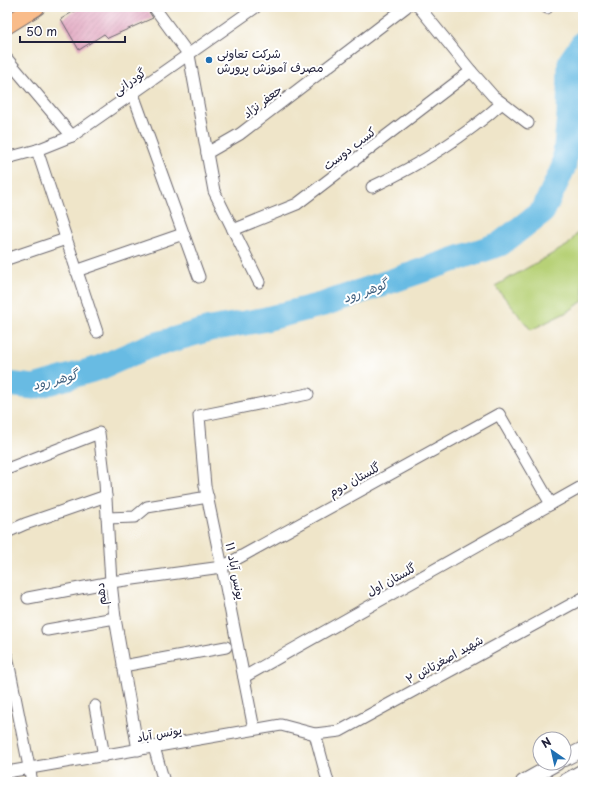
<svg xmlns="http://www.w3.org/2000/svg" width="590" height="789" font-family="'Playpen Sans','Playpen Sans Arabic',sans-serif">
<defs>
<pattern id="building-hatch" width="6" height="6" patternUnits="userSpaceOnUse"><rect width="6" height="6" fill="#e4adc5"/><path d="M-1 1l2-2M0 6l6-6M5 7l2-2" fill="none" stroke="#c395aa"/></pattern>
</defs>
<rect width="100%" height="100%" fill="#fff"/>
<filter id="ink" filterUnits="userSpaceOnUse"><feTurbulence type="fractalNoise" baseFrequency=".025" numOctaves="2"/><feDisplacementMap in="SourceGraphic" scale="8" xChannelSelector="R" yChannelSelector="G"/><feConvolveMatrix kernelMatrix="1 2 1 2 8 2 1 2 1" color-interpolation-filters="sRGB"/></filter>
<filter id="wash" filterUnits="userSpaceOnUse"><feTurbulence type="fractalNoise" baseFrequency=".012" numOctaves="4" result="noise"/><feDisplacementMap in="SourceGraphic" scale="16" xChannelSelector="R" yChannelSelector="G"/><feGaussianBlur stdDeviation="0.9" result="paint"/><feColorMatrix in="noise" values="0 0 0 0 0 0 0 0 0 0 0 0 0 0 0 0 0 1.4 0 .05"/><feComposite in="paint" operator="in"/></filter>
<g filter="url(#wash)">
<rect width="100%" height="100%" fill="#efe5c9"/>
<polygon fill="#b7d177" stroke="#6c7a59" points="583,226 583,301 569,311 531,330 495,286 568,245"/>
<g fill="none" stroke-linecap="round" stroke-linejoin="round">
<polyline stroke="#68bbe3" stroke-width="25" points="7,384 34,387 99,368 147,347 210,329 262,320 324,304 500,244 543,211 564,166 569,115 570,62 583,43"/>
</g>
<g id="blocks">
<polygon fill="url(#building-hatch)" points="81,7 146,7 153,18 108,38 104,34 79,50 61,19"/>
</g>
</g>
<g filter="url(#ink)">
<use href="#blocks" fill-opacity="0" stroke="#6a666d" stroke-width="1"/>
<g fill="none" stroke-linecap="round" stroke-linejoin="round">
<defs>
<g id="minor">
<polyline points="154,7 189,55 214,191 259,282"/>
<polyline points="419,7 471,71 493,96 528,123"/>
<polyline points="547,7 547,8"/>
<polyline points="7,59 72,136"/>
<polyline points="133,94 199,277"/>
<polyline points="37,150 97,332"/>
<polyline points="207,153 240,134 406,7"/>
<polyline points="7,158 37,150 72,136 256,7"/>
<path d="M372,187c47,-22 91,-49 130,-84"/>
<polyline points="233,230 297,204 471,71"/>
<polyline points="7,259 66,239"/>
<polyline points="76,271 183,234"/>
<polyline points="7,469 99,433 105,482 111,582 115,618 138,750"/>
<polyline points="107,518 135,517 147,507 208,497"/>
<polyline points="7,532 25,524 106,496"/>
<polyline points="28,598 111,582 222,567 499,414 551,504"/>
<polyline points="47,630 115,618"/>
<polyline points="7,656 32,782"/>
<polyline points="123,666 226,647"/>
<polyline points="244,677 583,486"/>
<polyline points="95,706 104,756"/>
<polyline points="254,729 222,567 205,486 199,416 308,394"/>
<polyline points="315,734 328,782"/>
<polyline points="154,747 164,782"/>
<polyline points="7,772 281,725 315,734 340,731 583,598"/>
</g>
<g id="tertiary">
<polyline points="564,759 583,749"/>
<polyline points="523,782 557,763"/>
<polyline points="564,782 583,771"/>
</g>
<polyline id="primary" points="7,25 36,7"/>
</defs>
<use href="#minor" stroke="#6a666d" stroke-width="13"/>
<use href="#tertiary" stroke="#6a666d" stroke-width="16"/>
<use href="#primary" stroke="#6a666d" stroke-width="19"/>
<use href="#minor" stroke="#fff" stroke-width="11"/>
<use href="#tertiary" stroke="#fff" stroke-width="14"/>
<use href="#primary" stroke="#f9bc8a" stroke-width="17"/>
</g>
</g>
<circle fill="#1f6fb2" stroke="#fff" stroke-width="1.5" cx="209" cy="60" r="4"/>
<g text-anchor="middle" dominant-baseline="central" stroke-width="4" stroke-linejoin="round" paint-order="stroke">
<g font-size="12" fill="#22223b" stroke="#fff" text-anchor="start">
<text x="217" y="53">شرکت تعاونی<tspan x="217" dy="14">مصرف آموزش پرورش</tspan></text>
</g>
<g font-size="12" fill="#22223b" stroke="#fff">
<text transform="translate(129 81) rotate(-35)">گودرانی</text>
<text transform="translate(262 101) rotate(-37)">جعفر نژاد</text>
<text transform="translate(349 148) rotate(-37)">کسب دوست</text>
<text transform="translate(354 479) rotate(-29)">گلستان دوم</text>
<text transform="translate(236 571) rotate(79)">یونس آباد ۱۱</text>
<text transform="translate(391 579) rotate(-29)">گلستان اول</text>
<text transform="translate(100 594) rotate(-96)">دهم</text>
<text transform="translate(444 659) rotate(-29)">شهید اصغرتاش ۲</text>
<text transform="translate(159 733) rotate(-10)">یونس آباد</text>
</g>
<g font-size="13" font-style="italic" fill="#3e5f7e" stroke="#fff">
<text transform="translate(365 290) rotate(-19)">گوهر رود</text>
<text transform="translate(55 379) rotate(-14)">گوهر رود</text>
</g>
</g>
<rect width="590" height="789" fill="none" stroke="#fff" stroke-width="24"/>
<g transform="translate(552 751) rotate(326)"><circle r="19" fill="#ffffff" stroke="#a7a7b1"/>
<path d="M0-3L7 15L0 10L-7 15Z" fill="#1f6fb2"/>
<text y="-6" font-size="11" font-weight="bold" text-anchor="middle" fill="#22223b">N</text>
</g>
<path d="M20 36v6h105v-6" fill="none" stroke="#22223b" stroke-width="2"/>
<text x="26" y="36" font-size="12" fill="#22223b" stroke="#ffffff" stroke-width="3" paint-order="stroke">50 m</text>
</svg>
